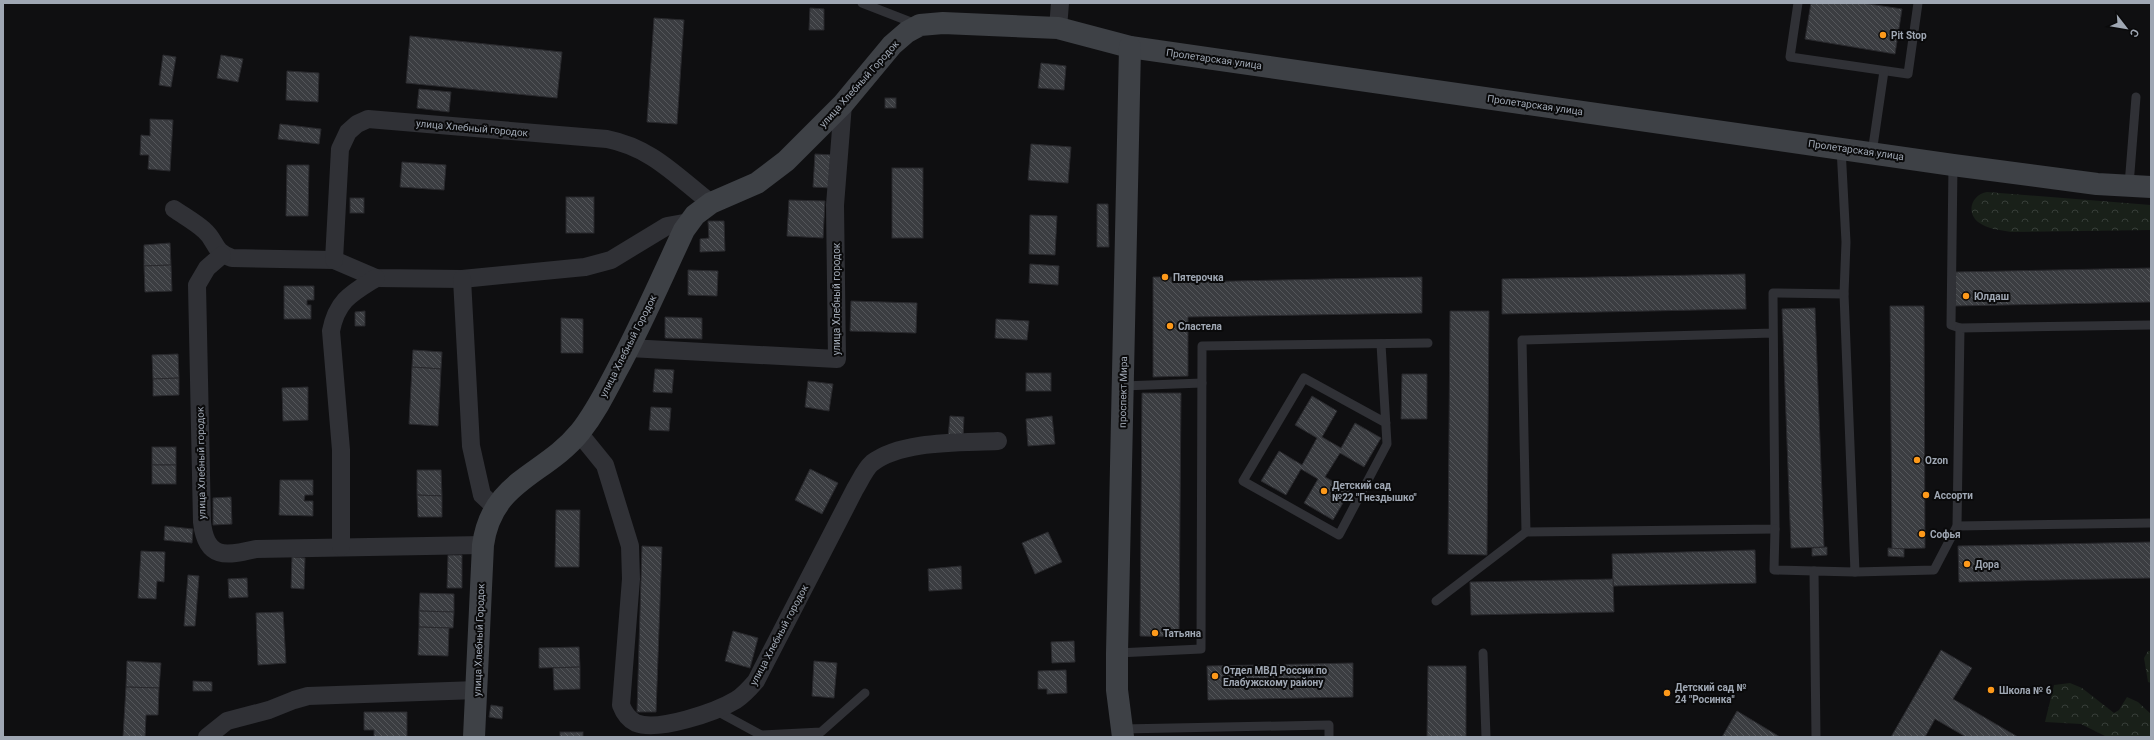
<svg xmlns="http://www.w3.org/2000/svg" width="2154" height="740" font-family="Roboto,sans-serif">
<defs>
<pattern id="forest-crowns" width="20" height="18" patternUnits="userSpaceOnUse"><rect width="20" height="18" fill="#192019"/><path d="M2 6a3 3 0 1 1 6 0M12 15a3 3 0 1 1 6 0" fill="none" stroke="#373e38"/></pattern>
<pattern id="building-back-hatch" width="6" height="6" patternUnits="userSpaceOnUse"><rect width="6" height="6" fill="#3b3d41"/><path d="M-1 5l2 2M0 0l6 6M5-1l2 2" fill="none" stroke="#54565a"/></pattern>
</defs>
<rect width="100%" height="100%" fill="#0f0f11"/>
<g fill="url(#forest-crowns)">
<path d="M1987,192l164,13v25l-140,2c-11,-2 -24,-3 -33,-10 -13,-11 -5,-28 9,-30z"/>
<polygon points="2148,651 2151,651 2151,683 2148,682 2144,658"/>
<polygon points="2070,683 2082,688 2114,713 2119,710 2127,697 2138,702 2151,714 2151,737 2107,737 2081,724 2045,722 2054,685"/>
</g>
<g fill="url(#building-back-hatch)" stroke="#29292d">
<polygon points="1811,3 1863,3 1902,9 1895,54 1805,39"/>
<polygon points="810,8 824,9 824,30 809,30"/>
<polygon points="654,18 684,20 677,124 647,122"/>
<polygon points="410,36 562,52 557,98 406,83"/>
<polygon points="163,55 176,57 171,87 159,85"/>
<polygon points="221,55 243,59 238,82 217,78"/>
<polygon points="1041,63 1066,66 1064,90 1038,88"/>
<polygon points="287,71 319,73 318,102 286,100"/>
<polygon points="419,89 451,92 449,112 417,108"/>
<rect x="885" y="98" width="11" height="10"/>
<polygon points="150,119 173,120 170,171 148,169 149,155 140,155 141,135 150,136"/>
<polygon points="280,124 321,129 319,144 278,139"/>
<polygon points="1031,144 1071,147 1068,183 1028,180"/>
<polygon points="815,154 833,155 831,188 813,187"/>
<polygon points="402,162 446,165 444,190 400,187"/>
<polygon points="287,165 309,165 308,216 286,216"/>
<rect x="892" y="168" width="31" height="70"/>
<rect x="566" y="197" width="28" height="36"/>
<rect x="350" y="198" width="14" height="15"/>
<polygon points="789,200 825,201 823,238 787,236"/>
<polygon points="1097,204 1108,204 1109,247 1097,247"/>
<polygon points="1030,215 1057,216 1055,255 1029,254"/>
<polygon points="708,221 724,221 725,251 700,252 700,239 709,238"/>
<polygon points="170,243 171,265 144,266 144,245"/>
<polygon points="1030,264 1059,266 1058,285 1029,283"/>
<polygon points="171,265 172,291 145,292 144,266"/>
<polygon points="2151,268 2151,302 1955,306 1955,272"/>
<polygon points="688,270 718,271 717,296 688,295"/>
<polygon points="1745,274 1746,309 1502,314 1502,279"/>
<polygon points="1153,277 1188,277 1187,282 1422,277 1422,313 1188,317 1188,376 1153,377"/>
<polygon points="284,286 314,286 314,300 307,300 307,305 311,305 311,319 284,319"/>
<polygon points="851,301 917,303 916,333 850,331"/>
<polygon points="1890,306 1924,306 1925,548 1892,549"/>
<polygon points="1815,308 1824,547 1791,548 1782,309"/>
<polygon points="365,311 365,326 355,326 355,312"/>
<polygon points="1450,311 1489,311 1487,555 1448,554"/>
<polygon points="665,317 702,318 702,339 665,338"/>
<polygon points="561,318 583,319 583,353 561,353"/>
<polygon points="996,319 1029,321 1027,340 995,338"/>
<polygon points="413,350 442,352 441,369 412,367"/>
<polygon points="178,354 179,378 153,379 152,355"/>
<polygon points="412,367 441,369 438,426 409,424"/>
<polygon points="655,369 674,370 672,393 653,392"/>
<rect x="1026" y="373" width="25" height="18"/>
<polygon points="1402,374 1427,374 1427,419 1401,419"/>
<polygon points="179,378 179,395 153,396 153,379"/>
<polygon points="808,381 833,384 829,411 805,407"/>
<polygon points="308,387 308,420 283,421 282,388"/>
<polygon points="1142,393 1181,393 1179,637 1140,636"/>
<polygon points="1312,396 1337,411 1322,437 1341,448 1355,423 1381,438 1364,467 1340,453 1325,477 1350,491 1333,520 1304,503 1318,479 1301,469 1286,495 1261,481 1279,451 1302,465 1317,438 1295,425"/>
<polygon points="651,407 671,408 669,431 649,430"/>
<polygon points="950,416 964,417 963,439 948,438"/>
<polygon points="1052,416 1055,444 1028,446 1026,419"/>
<rect x="152" y="447" width="24" height="18"/>
<rect x="152" y="465" width="24" height="19"/>
<polygon points="810,469 838,483 822,514 795,500"/>
<polygon points="417,470 441,470 442,496 417,495"/>
<polygon points="280,480 313,480 313,495 305,495 304,501 313,501 313,516 279,515"/>
<polygon points="417,495 442,496 442,517 418,517"/>
<polygon points="231,497 232,524 213,525 213,498"/>
<polygon points="556,510 580,510 579,567 555,567"/>
<polygon points="165,526 193,529 192,543 164,540"/>
<polygon points="1048,532 1062,562 1035,574 1022,543"/>
<polygon points="2151,542 2151,578 1959,582 1958,546"/>
<polygon points="642,546 662,547 656,712 637,712"/>
<polygon points="1827,547 1827,555 1812,556 1812,548"/>
<polygon points="1888,548 1904,549 1904,557 1888,556"/>
<polygon points="1755,550 1756,583 1613,586 1612,554"/>
<polygon points="141,551 165,552 164,582 157,581 156,599 138,598"/>
<polygon points="448,555 462,555 462,588 447,588"/>
<polygon points="292,557 305,558 304,589 291,588"/>
<polygon points="961,566 962,589 929,591 928,569"/>
<polygon points="188,575 199,576 195,626 184,626"/>
<polygon points="247,578 248,597 229,598 228,579"/>
<polygon points="1613,579 1614,612 1471,615 1470,582"/>
<polygon points="420,593 454,594 454,612 419,611"/>
<polygon points="419,611 454,612 453,628 419,627"/>
<polygon points="283,612 286,663 258,665 256,613"/>
<polygon points="419,627 449,628 448,656 418,655"/>
<polygon points="733,631 758,638 750,668 725,661"/>
<polygon points="1074,641 1075,662 1052,663 1051,642"/>
<polygon points="579,647 580,667 539,668 539,648"/>
<polygon points="1941,650 1972,668 1953,699 2018,737 1966,737 1935,719 1925,737 1891,737"/>
<polygon points="127,661 161,663 159,688 126,687"/>
<polygon points="814,661 837,663 834,698 812,696"/>
<polygon points="1353,663 1353,697 1208,700 1207,666"/>
<polygon points="1428,666 1466,666 1466,737 1427,737"/>
<polygon points="580,667 580,689 554,690 553,668"/>
<polygon points="1066,670 1067,693 1047,694 1047,689 1038,689 1038,671"/>
<polygon points="193,681 212,682 212,691 193,691"/>
<polygon points="126,687 159,688 158,715 146,715 145,737 123,737"/>
<polygon points="491,705 503,707 502,719 489,717"/>
<polygon points="1737,711 1780,737 1722,737"/>
<polygon points="364,712 407,712 407,737 374,737 374,730 364,730"/>
<rect x="560" y="732" width="23" height="5"/>
</g>
<g fill="none" stroke-linecap="round" stroke-linejoin="round">
<g stroke="#303136" stroke-width="9">
<polyline points="862,3 916,24"/>
<polyline points="1798,3 1790,57 1908,74 1918,3"/>
<polyline points="1872,153 1884,71"/>
<polyline points="1953,165 1951,325 1960,328"/>
<polyline points="2129,185 2136,97"/>
<polyline points="1773,333 1522,340 1526,532 1775,529 1773,293 1844,294"/>
<polyline points="1381,344 1387,444 1339,535 1243,481 1304,378 1386,423"/>
<polyline points="1123,386 1202,383"/>
<polyline points="1957,526 2151,523"/>
<polyline points="1775,529 1774,570 1814,571"/>
<polyline points="1855,572 1934,570 1957,526 1960,328 2151,325"/>
<polyline points="1436,601 1526,532"/>
<polyline points="1117,653 1201,649 1202,346 1428,343"/>
<polyline points="1483,653 1486,737"/>
<polyline points="715,710 761,735 821,732 865,693"/>
<polyline points="1122,729 1329,725 1329,737"/>
<polyline points="1816,737 1814,571 1855,572 1844,294 1846,242 1841,148"/>
</g>
<g stroke="#303136" stroke-width="18">
<polyline points="1058,28 1060,3"/>
<path d="M174,209c10,7 21,13 30,21 13,11 8,21 28,28l102,2 42,18 86,1 123,-12 26,-7 56,-34 22,-4"/>
<path d="M222,255l-15,13 -10,17 5,237c4,38 24,34 54,27l227,-4"/>
<path d="M334,260l6,-111 8,-17 9,-8 11,-5 239,20c45,9 69,37 104,64"/>
<polyline points="462,279 471,446 482,495 495,507"/>
<polyline points="629,348 837,359 835,205 843,104"/>
<path d="M579,433l26,32 25,81 1,33 -10,126c3,8 7,14 15,18 22,9 80,-11 100,-23 8,-5 14,-12 20,-19l99,-192c5,-8 10,-20 17,-26 30,-23 89,-20 126,-22"/>
<path d="M341,547v-97l-10,-119c6,-31 21,-38 45,-53"/>
<polyline points="207,737 227,721 269,710 294,700 308,696 477,690"/>
</g>
<g stroke="#3e4146" stroke-width="22">
<path d="M474,737l9,-192c9,-65 61,-69 97,-113 15,-19 25,-39 36,-60 25,-46 46,-95 68,-142l11,-15 16,-12 46,-20 29,-22 57,-57 49,-59 15,-13 13,-7 23,-2 115,5 72,19 823,118 144,19 54,3"/>
<polyline points="1123,737 1117,690 1117,653 1130,47"/>
</g>
</g>
<g fill="#fd991a" stroke="#0a0a0b" stroke-width="1.5">
<circle cx="1883" cy="35" r="4"/>
<circle cx="1165" cy="277" r="4"/>
<circle cx="1966" cy="296" r="4"/>
<circle cx="1170" cy="326" r="4"/>
<circle cx="1917" cy="460" r="4"/>
<circle cx="1324" cy="491" r="4"/>
<circle cx="1926" cy="495" r="4"/>
<circle cx="1922" cy="534" r="4"/>
<circle cx="1967" cy="564" r="4"/>
<circle cx="1155" cy="633" r="4"/>
<circle cx="1215" cy="676" r="4"/>
<circle cx="1991" cy="690" r="4"/>
<circle cx="1667" cy="693" r="4"/>
</g>
<g text-anchor="middle" dominant-baseline="central" stroke-width="4" stroke-linejoin="round" paint-order="stroke">
<g font-size="10" font-weight="bold" fill="#9fa7b3" stroke="#0a0a0b" text-anchor="start">
<text x="1891" y="35">Pit Stop</text>
<text x="1173" y="277">Пятерочка</text>
<text x="1974" y="296">Юлдаш</text>
<text x="1178" y="326">Сластела</text>
<text x="1925" y="460">Ozon</text>
<text x="1332" y="485">Детский сад<tspan x="1332" dy="12">№22 "Гнездышко"</tspan></text>
<text x="1934" y="495">Ассорти</text>
<text x="1930" y="534">Софья</text>
<text x="1975" y="564">Дора</text>
<text x="1163" y="633">Татьяна</text>
<text x="1223" y="670">Отдел МВД России по<tspan x="1223" dy="12">Елабужскому району</tspan></text>
<text x="1675" y="687">Детский сад №<tspan x="1675" dy="12">24 "Росинка"</tspan></text>
<text x="1999" y="690">Школа № 6</text>
</g>
<g font-size="10" fill="#9fa7b3" stroke="#0a0a0b">
<text transform="translate(1214 59) rotate(8)">Пролетарская улица</text>
<text transform="translate(859 84) rotate(-48)">улица Хлебный Городок</text>
<text transform="translate(1535 105) rotate(8)">Пролетарская улица</text>
<text transform="translate(472 128) rotate(5)">улица Хлебный городок</text>
<text transform="translate(1856 150) rotate(8)">Пролетарская улица</text>
<text transform="translate(836 299) rotate(-90)">улица Хлебный городок</text>
<text transform="translate(628 346) rotate(-63)">улица Хлебный Городок</text>
<text transform="translate(1123 392) rotate(-89)">проспект Мира</text>
<text transform="translate(201 463) rotate(-91)">улица Хлебный городок</text>
<text transform="translate(779 635) rotate(-62)">улица Хлебный городок</text>
<text transform="translate(479 640) rotate(-88)">улица Хлебный Городок</text>
</g>
</g>
<rect width="2154" height="740" fill="none" stroke="#9fa7b3" stroke-width="8"/>
<g transform="translate(2126 28) rotate(121)" stroke="#0a0a0b" stroke-width="3" paint-order="stroke">
<path d="M0-3L7 15L0 10L-7 15Z" fill="#9fa7b3"/>
<text y="-6" font-size="11" font-weight="bold" text-anchor="middle" fill="#9fa7b3">С</text>
</g>
</svg>
